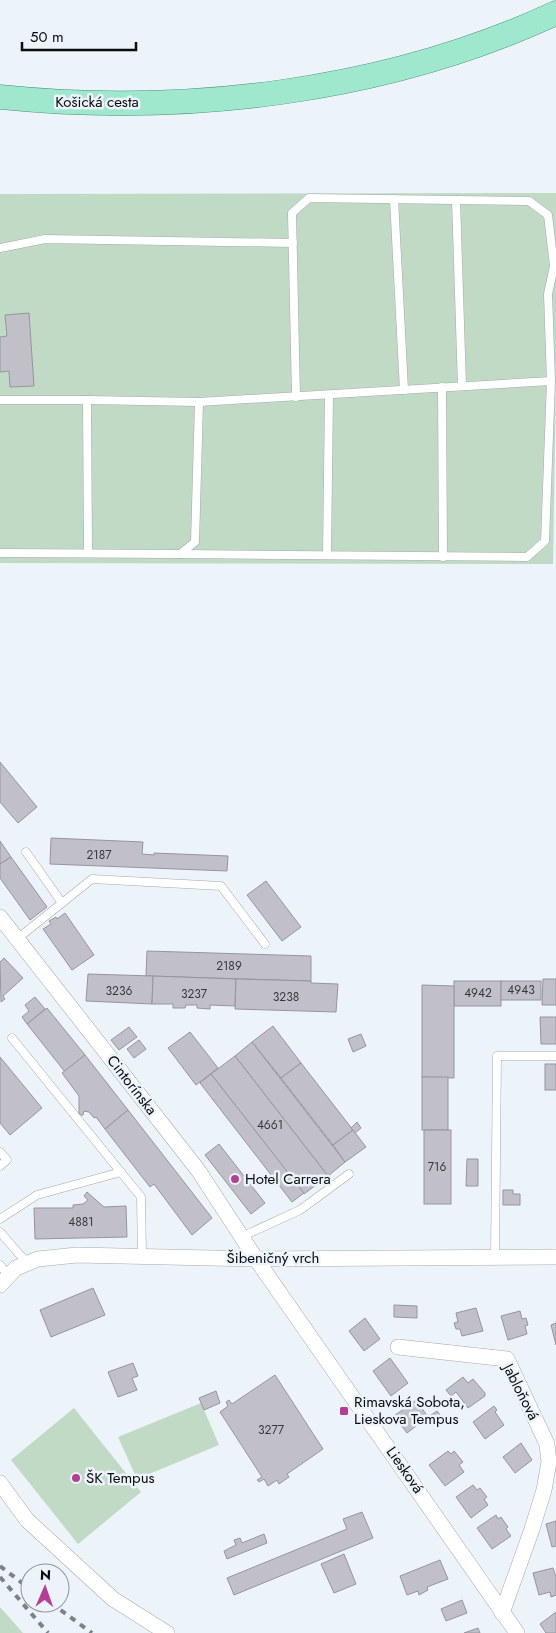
<svg xmlns="http://www.w3.org/2000/svg" width="556" height="1633" font-family="Jost,sans-serif">
<rect width="100%" height="100%" fill="#ecf3f9"/>
<g fill="#c0dac6">
<polygon points="556,193 556,382 553,564 0,563 0,194"/>
<polygon points="201,1403 219,1445 137,1479 118,1437"/>
<polygon points="74,1408 141,1492 78,1544 11,1460"/>
<polygon points="0,1607 23,1633 0,1633"/>
</g>
<g fill="#c1c0c8" stroke="#96959d">
<polygon points="29,313 34,386 10,387 9,371 0,372 0,337 7,336 5,315"/>
<polygon points="0,762 37,807 18,823 0,802"/>
<polygon points="51,838 143,842 142,854 154,855 154,853 228,856 227,871 50,864"/>
<polygon points="0,841 11,857 0,864"/>
<polygon points="11,857 47,907 30,920 0,878 0,864"/>
<polygon points="266,881 301,927 282,941 247,895"/>
<polygon points="65,913 94,955 72,970 43,929 51,924 49,921 56,917 57,919"/>
<polygon points="147,951 311,956 311,981 146,976"/>
<polygon points="4,958 23,978 3,996 5,999 1,1002 0,962"/>
<polygon points="88,974 153,976 152,1004 86,1001"/>
<polygon points="153,976 236,979 235,1006 210,1005 210,1009 197,1008 197,1005 186,1005 185,1008 173,1008 173,1004 152,1004"/>
<polygon points="236,979 311,981 311,983 338,984 336,1012 235,1009"/>
<polygon points="543,979 556,979 556,1005 542,1005"/>
<rect x="454" y="981" width="47" height="25"/>
<rect x="501" y="981" width="40" height="19"/>
<polygon points="422,985 454,986 454,1078 422,1077"/>
<polygon points="35,997 45,1009 27,1024 22,1017 29,1011 25,1005"/>
<polygon points="47,1008 85,1055 65,1072 27,1024"/>
<polygon points="540,1017 556,1017 556,1044 541,1044"/>
<polygon points="273,1026 301,1063 281,1078 252,1042"/>
<polygon points="129,1027 137,1037 119,1050 111,1040"/>
<polygon points="190,1032 218,1068 196,1085 168,1048"/>
<polygon points="361,1034 366,1046 353,1052 348,1039"/>
<polygon points="139,1040 146,1049 134,1058 127,1049"/>
<polygon points="252,1042 345,1162 328,1176 235,1056"/>
<polygon points="85,1055 128,1110 105,1129 96,1117 94,1118 89,1112 84,1111 83,1115 79,1115 79,1096 62,1073"/>
<polygon points="235,1056 328,1176 304,1194 211,1074"/>
<polygon points="0,1057 42,1108 10,1135 0,1123"/>
<polygon points="301,1063 353,1130 333,1145 281,1078"/>
<rect x="545" y="1064" width="11" height="26"/>
<polygon points="211,1074 304,1193 292,1202 200,1083"/>
<rect x="422" y="1077" width="26" height="53"/>
<polygon points="128,1110 212,1218 192,1235 154,1184 150,1187 105,1129"/>
<polygon points="357,1122 361,1128 355,1133 351,1128"/>
<polygon points="353,1130 366,1147 345,1162 333,1145"/>
<rect x="424" y="1130" width="27" height="74"/>
<polygon points="219,1144 265,1203 251,1214 205,1155"/>
<polygon points="467,1159 478,1159 478,1186 466,1186"/>
<polygon points="503,1190 513,1190 513,1194 520,1194 520,1205 503,1205"/>
<polygon points="87,1192 104,1207 126,1206 127,1237 35,1239 34,1208 73,1208 73,1205 83,1204 88,1200 84,1196"/>
<polygon points="93,1288 105,1315 51,1337 40,1310"/>
<polygon points="394,1305 417,1306 417,1318 394,1317"/>
<polygon points="476,1308 483,1331 462,1336 460,1329 456,1329 454,1323 458,1322 456,1313"/>
<polygon points="520,1311 522,1319 526,1318 528,1325 525,1326 527,1334 508,1340 501,1316"/>
<polygon points="365,1318 380,1339 364,1351 349,1331"/>
<polygon points="556,1323 556,1345 551,1325"/>
<polygon points="390,1358 408,1383 391,1396 373,1371"/>
<polygon points="133,1363 138,1376 132,1378 137,1390 118,1397 108,1372"/>
<polygon points="275,1375 323,1449 287,1474 289,1477 279,1484 277,1480 268,1486 264,1479 259,1482 257,1480 262,1477 220,1412 228,1406 226,1402 229,1400 232,1404"/>
<polygon points="463,1377 468,1383 473,1379 485,1393 485,1396 468,1408 456,1392 451,1396 446,1390"/>
<polygon points="216,1391 220,1403 204,1410 199,1398"/>
<polygon points="416,1400 428,1417 407,1433 394,1416"/>
<polygon points="494,1406 497,1410 495,1412 504,1425 485,1439 473,1422"/>
<polygon points="437,1411 444,1420 436,1427 428,1417"/>
<polygon points="521,1443 532,1460 515,1473 503,1457"/>
<polygon points="448,1451 451,1454 454,1451 463,1462 459,1465 464,1472 445,1486 429,1465"/>
<polygon points="473,1485 477,1490 480,1488 487,1497 484,1499 488,1505 471,1518 456,1497"/>
<polygon points="362,1512 373,1538 234,1595 227,1578 347,1529 343,1519"/>
<polygon points="496,1515 498,1519 501,1517 508,1527 506,1529 511,1536 492,1549 477,1528"/>
<polygon points="556,1521 556,1546 552,1547 546,1524"/>
<polygon points="264,1534 267,1543 227,1559 224,1551 236,1545 234,1540 240,1538 242,1543"/>
<polygon points="344,1554 356,1584 334,1593 321,1564"/>
<polygon points="440,1560 448,1579 427,1587 428,1590 419,1595 418,1591 407,1595 400,1576"/>
<polygon points="553,1568 556,1577 556,1595 551,1597 550,1592 539,1595 533,1573"/>
<polygon points="462,1600 467,1613 446,1621 441,1609"/>
<polygon points="556,1612 556,1633 546,1633 540,1624"/>
<polygon points="478,1628 480,1633 464,1633"/>
</g>
<g fill="none" stroke-linecap="round" stroke-linejoin="round">
<defs>
<g id="lane">
<polyline points="394,199 404,390"/>
<polyline points="456,200 462,386"/>
<polyline points="0,248 45,239 293,243"/>
<polyline points="442,387 443,557"/>
<polyline points="0,400 87,400 199,402 551,381"/>
<polyline points="87,400 88,553"/>
<polyline points="0,553 180,554 195,542 199,402"/>
<polyline points="180,554 527,557 545,541 551,381 548,294 554,266 548,215 529,201 309,198 292,213 296,397"/>
<polyline points="327,555 329,395"/>
<polyline points="26,852 62,903"/>
<polyline points="17,939 92,879 221,886 265,944"/>
<polyline points="12,1038 141,1197 142,1256"/>
<polyline points="0,1152 7,1160 0,1166"/>
<polyline points="0,1219 37,1195 121,1172"/>
<polyline points="0,1232 27,1263"/>
<polyline points="241,1237 300,1210 349,1174"/>
<polyline points="495,1257 497,1056 556,1056"/>
<polyline points="0,1265 8,1275"/>
</g>
<g id="street">
<polyline points="0,917 198,1170 256,1259 517,1633"/>
<polyline points="0,1285 16,1268 38,1259 77,1255 256,1259 556,1257"/>
<polyline points="398,1347 507,1359 547,1444 549,1462 544,1490 532,1529 502,1613"/>
<polyline points="0,1483 27,1520 113,1599 167,1633"/>
</g>
<path id="primary" d="M0,97c185,19 386,-5 556,-84"/>
</defs>
<use href="#lane" stroke="#a4a9b0" stroke-width="9"/>
<use href="#street" stroke="#a4a9b0" stroke-width="16"/>
<use href="#primary" stroke="#419175" stroke-width="25"/>
<use href="#lane" stroke="#fff" stroke-width="8"/>
<use href="#street" stroke="#fff" stroke-width="15"/>
<use href="#primary" stroke="#9fe8cd" stroke-width="24"/>
<g stroke="#7d8286" stroke-width="4" stroke-dasharray="6 6" stroke-linecap="butt">
<polyline points="0,1566 30,1589"/>
<polyline points="0,1577 48,1633"/>
<polyline points="51,1603 92,1633"/>
</g>
</g>
<g fill="#b53f95" stroke="#ecf3f9" stroke-width="2">
<circle cx="235" cy="1179" r="5"/>
<rect x="339" y="1406" width="10" height="10" rx="2.5"/>
<circle cx="76" cy="1478" r="5"/>
</g>
<g text-anchor="middle" dominant-baseline="central" stroke-width="5" stroke-linejoin="round" paint-order="stroke">
<g font-size="12" fill="#37383c">
<text x="99" y="855">2187</text>
<text x="229" y="966">2189</text>
<text x="521" y="990">4943</text>
<text x="119" y="991">3236</text>
<text x="478" y="993">4942</text>
<text x="194" y="994">3237</text>
<text x="286" y="997">3238</text>
<text x="270" y="1125">4661</text>
<text x="437" y="1167">716</text>
<text x="81" y="1222">4881</text>
<text x="271" y="1430">3277</text>
</g>
<g font-size="15" fill="#090b0e" stroke="#ecf3f9">
<text x="97" y="102">Košická cesta</text>
<text transform="translate(132 1085) rotate(52)">Cintorínska</text>
<text x="273" y="1258">Šibeničný vrch</text>
<text transform="translate(521 1392) rotate(63)">Jabloňová</text>
<text transform="translate(405 1470) rotate(55)">Liesková</text>
</g>
<g font-size="15" fill="#090b0e" stroke="#ecf3f9" text-anchor="start">
<text x="245" y="1179">Hotel Carrera</text>
<text x="354" y="1402">Rimavská Sobota,<tspan x="354" dy="17">Lieskova Tempus</tspan></text>
<text x="86" y="1478">ŠK Tempus</text>
</g>
</g>
<g transform="translate(45 1588) rotate(2)"><circle r="24" fill="#ecf3f9" stroke="#91969b"/>
<path d="M0-4L9 19L0 12L-9 19Z" fill="#b53f95"/>
<text y="-8" font-size="14" font-weight="bold" text-anchor="middle" fill="#090b0e">N</text>
</g>
<path d="M22 42v8h114v-8" fill="none" stroke="#090b0e" stroke-width="2.5"/>
<text x="30" y="42" font-size="15" fill="#090b0e" stroke="#ecf3f9" stroke-width="4" paint-order="stroke">50 m</text>
</svg>
